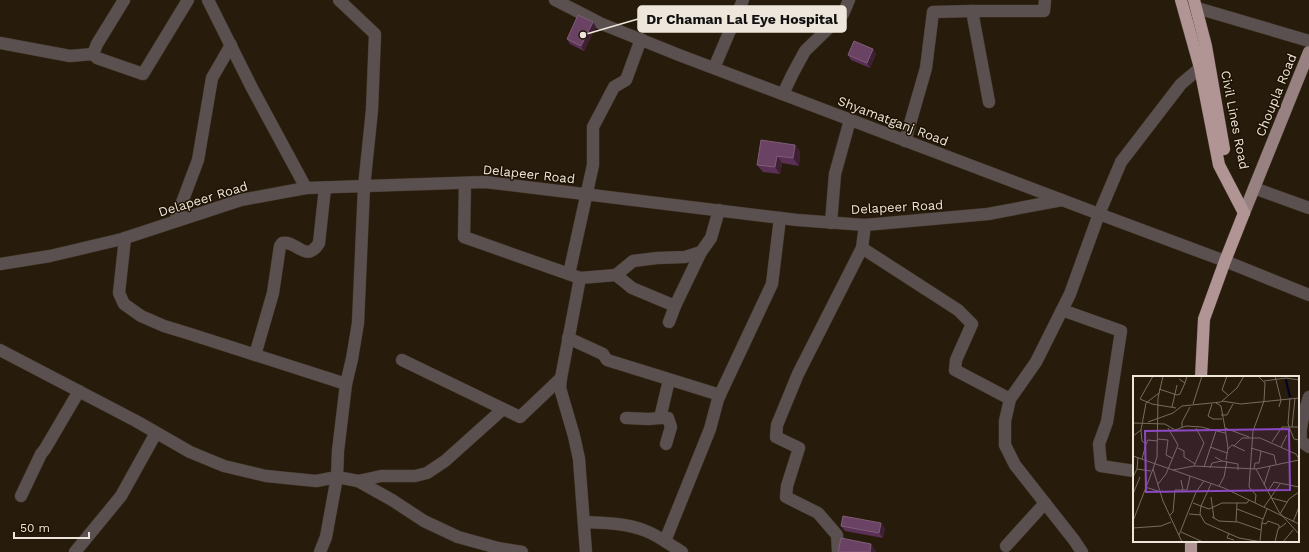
<svg xmlns="http://www.w3.org/2000/svg" width="1309" height="552" font-family="'Work Sans',sans-serif">
<rect width="100%" height="100%" fill="#271b0b"/>
<g fill="none" stroke-linecap="round" stroke-linejoin="round">
<defs>
<g id="minor">
<polyline points="208,0 252,88 306,188"/>
<polyline points="555,0 602,24 679,55 1099,214 1225,261 1309,295"/>
<polyline points="1197,8 1309,41"/>
<polyline points="0,43 70,56 93,54 97,58 143,74 188,0"/>
<polyline points="93,54 97,44 124,0"/>
<polyline points="714,68 743,0"/>
<polyline points="783,94 793,73 805,51 843,14 849,0"/>
<polyline points="989,102 972,11 1044,11 1045,0"/>
<polyline points="905,141 926,68 933,12 972,11"/>
<polyline points="465,183 464,237 580,278 616,275"/>
<polyline points="1254,188 1309,208"/>
<polyline points="175,221 198,160 212,78 231,45"/>
<polyline points="831,223 835,174 850,120"/>
<polyline points="125,238 119,293 124,304 141,316 164,326 187,333 346,384"/>
<polyline points="862,248 958,310 972,324 956,360 955,370 1010,399"/>
<polyline points="0,264 50,256 122,239 241,200 306,188 485,182 797,220 865,225 988,214 1062,200"/>
<polyline points="569,274 593,165 593,127 614,87 626,80 641,39"/>
<polyline points="580,278 561,378 560,388 574,436 579,459 586,552"/>
<polyline points="675,306 632,288 616,275 633,261 657,258 685,257 701,252 711,238 719,210"/>
<polyline points="1062,310 1121,331 1107,422 1099,444 1101,466 1134,471"/>
<polyline points="669,322 675,306 701,252"/>
<polyline points="568,338 603,354 607,360 720,395"/>
<polyline points="0,350 136,421 190,452 224,466 266,476 316,481 337,477 358,481 381,476 415,476 427,473 445,461 503,409"/>
<path d="M255,355l18,-62 7,-47 2,-3c15,-3 24,21 37,0l6,-55"/>
<polyline points="402,360 520,417 561,378"/>
<path d="M1309,397c-4,14 -10,29 -8,44l8,6"/>
<polyline points="626,418 649,419 660,418 669,380"/>
<polyline points="660,418 668,418 671,427 666,444"/>
<polyline points="358,481 392,500 424,521 458,537 498,548 522,552"/>
<polyline points="21,496 41,454 45,449 79,391"/>
<path d="M584,522c21,1 42,1 62,9 13,5 24,14 36,21"/>
<polyline points="665,541 710,429 718,399 772,284 780,218"/>
<polyline points="1006,546 1045,503"/>
<polyline points="75,552 121,496 156,433"/>
<polyline points="320,552 326,537 337,477 338,451 346,384 352,359 358,323 364,187 372,110 375,34 339,0"/>
<polyline points="838,552 837,535 818,513 786,497 787,486 799,448 776,437 777,425 798,374 862,248 865,225"/>
<polyline points="1082,552 1074,540 1015,465 1005,445 1005,421 1010,399 1036,362 1070,294 1099,214 1121,162 1181,84 1200,68"/>
</g>
<polyline id="major" points="1244,213 1309,52"/>
<g id="highway">
<polyline points="1181,0 1200,68 1219,165 1244,213"/>
<polyline points="1194,0 1206,46 1224,149"/>
<polyline points="1201,377 1204,319 1225,261 1244,213"/>
<polyline points="1191,552 1191,541"/>
</g>
</defs>
<use href="#minor" stroke="#433728" stroke-width="13"/>
<use href="#major" stroke="#433728" stroke-width="13"/>
<use href="#highway" stroke="#433728" stroke-width="13"/>
<use href="#minor" stroke="#5b5050" stroke-width="12"/>
<use href="#major" stroke="#988181" stroke-width="12"/>
<use href="#highway" stroke="#b19595" stroke-width="12"/>
</g>
<g fill="#5a3056">
<polygon points="593,22 596,27 584,51 570,44 567,39"/>
<polygon points="873,49 876,54 870,68 851,60 848,55"/>
<polygon points="795,145 800,152 799,166 782,163 780,174 763,172 757,165"/>
<polygon points="841,526 885,528 883,538 845,531"/>
</g>
<g fill="#3f1f32">
<polygon points="593,22 596,27 584,51 581,46"/>
<polygon points="873,49 876,54 870,68 867,63"/>
<polygon points="795,145 800,152 799,166 793,158"/>
<polygon points="777,156 782,163 780,174 775,167"/>
<polygon points="881,523 885,528 883,538 879,533"/>
<polygon points="871,544 876,551 876,552 870,552"/>
</g>
<g fill="#6a4364" stroke="#7f5d77">
<polygon points="578,15 593,22 581,46 567,39"/>
<polygon points="854,41 873,49 867,63 848,55"/>
<polygon points="761,140 795,145 793,158 777,156 775,167 757,165"/>
<polygon points="843,516 881,523 879,533 841,526"/>
<polygon points="841,538 871,544 870,552 838,552"/>
</g>
<g text-anchor="middle" dominant-baseline="central" stroke-width="3" stroke-linejoin="round" paint-order="stroke">
<g font-size="13" fill="#eee6db" stroke="#1e1203">
<text transform="translate(1276 95) rotate(-68)">Choupla Road</text>
<text transform="translate(1235 120) rotate(79)">Civil Lines Road</text>
<text transform="translate(893 121) rotate(21)">Shyamatganj Road</text>
<text transform="translate(529 174) rotate(6)">Delapeer Road</text>
<text transform="translate(203 199) rotate(-17)">Delapeer Road</text>
<text transform="translate(897 207) rotate(-3)">Delapeer Road</text>
</g>
</g>
<g transform="translate(1133 376)">
<rect width="166" height="166" fill="#271b0b"/>
<path fill="none" stroke="#00012a" stroke-width="2" d="M153,4l4,17"/>
<path fill="none" stroke="#776c5e" stroke-width="1" d="M20,0l-13,23 12,5 24,4M94,0l-5,14 6,5M142,0l6,24 -2,7M46,3l6,4 2,-7M131,5l22,-3 13,2M26,13l18,6 3,-1 5,-11M157,22l-2,25 1,4h10M89,25l19,3 58,-6M83,27l5,3 4,22 3,20 -2,12M60,28l9,-28M79,28l-4,12 5,3h9M39,31l5,-22M88,39h6l6,-11M15,46l25,-9 9,-7 39,-4 16,-14 7,-12M0,47l32,1 10,6 11,-4 15,1 24,6M49,51v-5l8,-15M159,51l3,-29M92,52l24,9M8,54l1,11 4,3 -4,15M166,59v16M0,60l8,-6 5,-27 13,-10M24,63l11,1 -2,15 6,3M139,66l10,-15h7l5,12 5,1M13,68l2,-4 9,1M101,70l8,-8h18l36,16 3,5M77,71l17,6M148,71l6,-12M45,72l6,3v6l11,7M118,72l23,7 2,9M95,73l4,-4 13,6M0,80l91,32 75,36M89,85l16,3v6M61,90l10,-23 -8,-15M71,91l12,-36M77,92l2,-5 10,-2 -7,-4M4,93l1,-12M20,93l4,-12 1,-59 5,-22M20,93l10,32 19,41M121,93l1,-6h4l2,-12M123,93l23,43 20,22M40,94l21,-4 62,3 43,-9M0,101l4,-8 14,2M25,108l8,-10 12,-29 -10,-17M78,108l-10,22 -1,8 5,9 34,15 23,4M131,109l6,-19M86,110l5,-9 3,-16M12,111l13,4M50,114h4l3,-14M135,115l6,-9 25,5M0,118l7,-17M78,121l3,21M138,122l16,4M60,127l16,6 13,-6h25l2,-3M122,127l1,-8 -7,-8 4,-56 11,-30 1,-18 -7,-7M131,131l16,-23M104,133l26,10M56,138l12,1M147,138l9,-15 10,-7M37,139l3,-3 2,-22h8l-2,-10M79,141l7,4 19,1 23,8M0,145l20,-52M103,146l1,-19M160,146l6,-15M129,147l4,1 2,-3 11,4v3M0,152l28,-2 10,-4M48,156l22,10M96,157l-2,5 7,2M46,159l17,-43 8,-11M127,165l2,-19 5,-13M142,166l3,-13 8,-6M150,166l10,-12"/>
<path fill="#8c48c3" fill-opacity="0.15" stroke="#8c48c3" stroke-width="2" d="M156,53l1,61 -144,2 -1,-61z"/>
<rect width="166" height="166" fill="none" stroke="#eee6db" stroke-width="2"/>
</g>
<path fill="none" stroke="#eee6db" stroke-width="1.5" d="M583 35L638 19"/>
<circle fill="#eee6db" stroke="#1e1203" stroke-width="1.5" cx="583" cy="35" r="4"/>
<rect fill="#eee6db" stroke="#eee6db" stroke-width="1.5" x="638" y="6" width="208" height="26" rx="4"/>
<g font-size="14" text-anchor="middle" font-weight="bold" fill="#111">
<text x="742" y="24">Dr Chaman Lal Eye Hospital</text>
</g>
<path d="M14 532v6h75v-6" fill="none" stroke="#eee6db" stroke-width="2"/>
<text x="20" y="532" font-size="12" fill="#eee6db" stroke="#1e1203" stroke-width="3" paint-order="stroke">50 m</text>
</svg>
